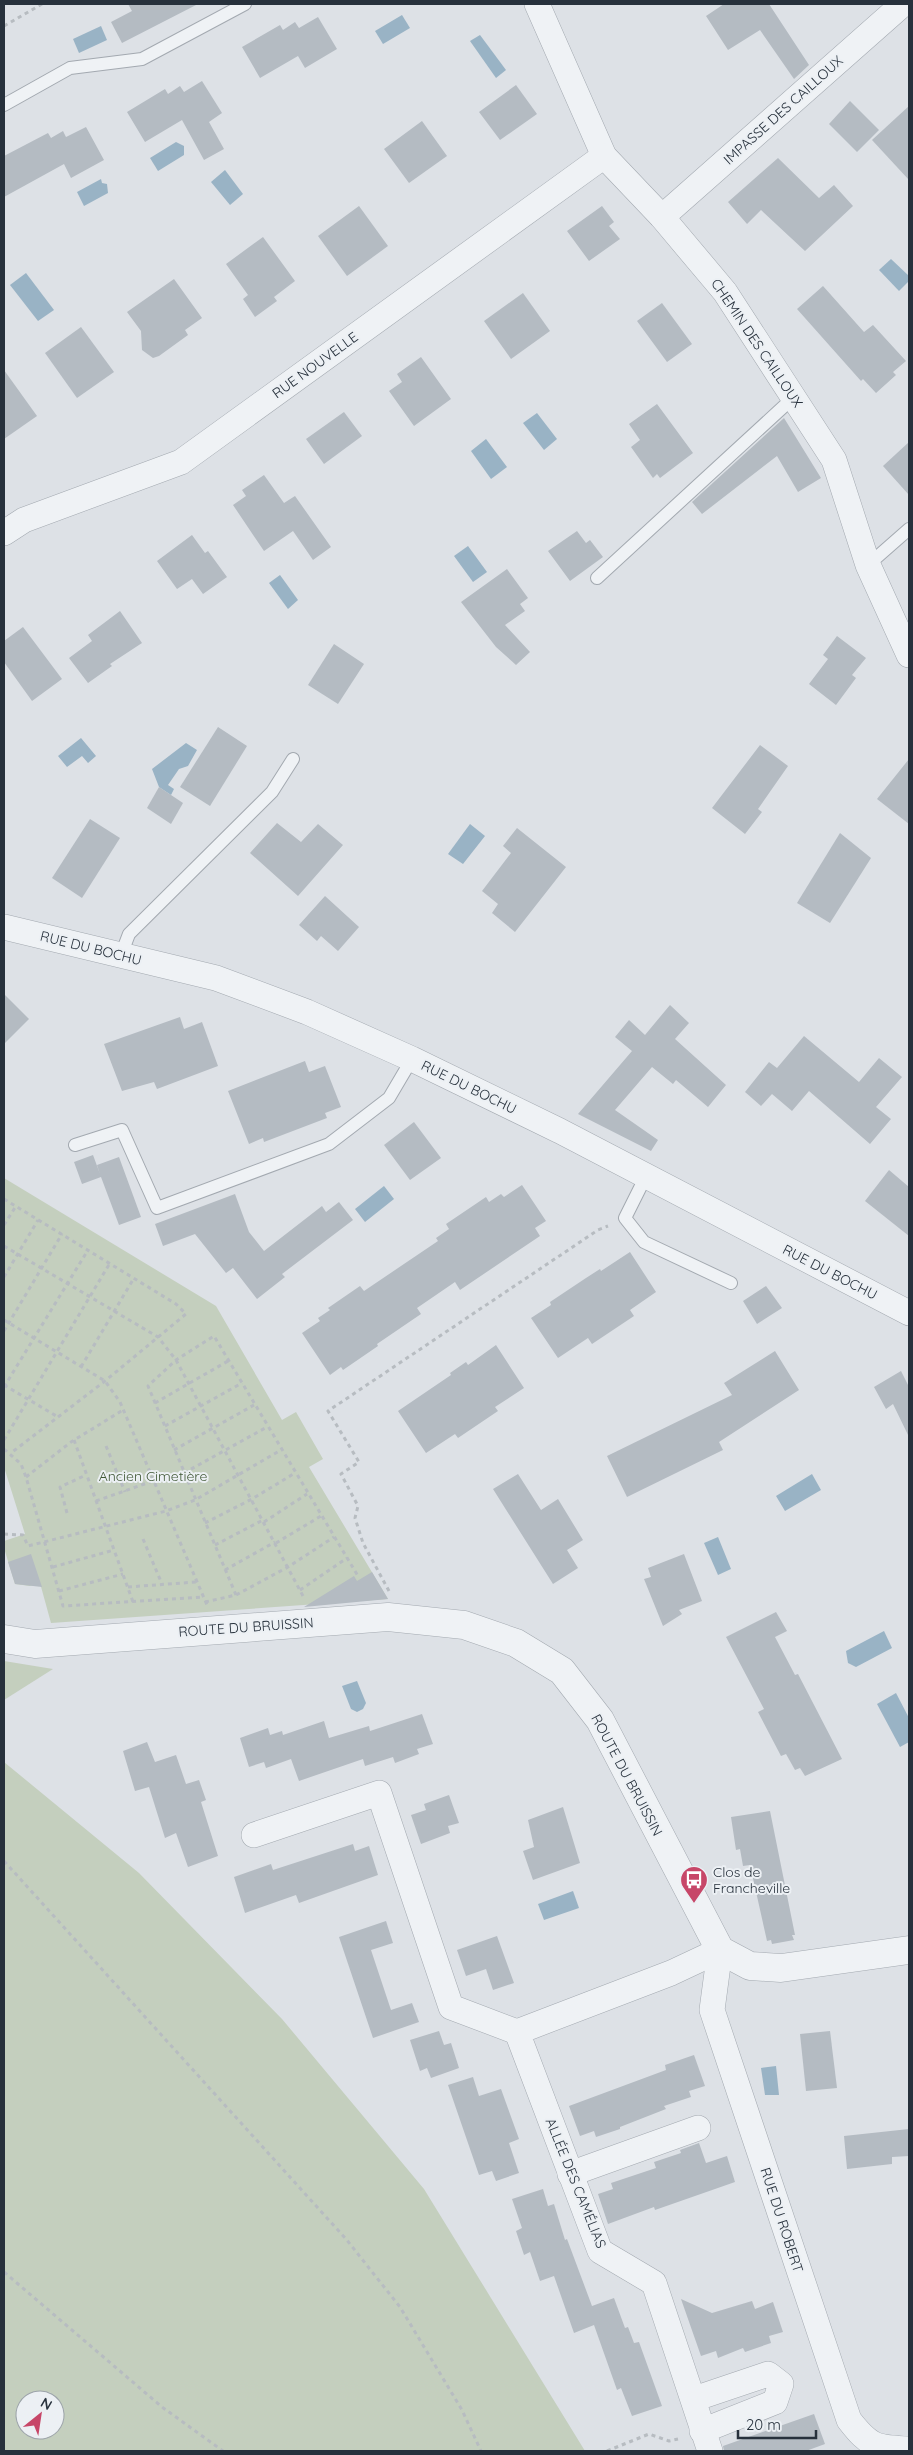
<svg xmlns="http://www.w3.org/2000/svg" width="913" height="2455" font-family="Quicksand,sans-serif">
	<rect width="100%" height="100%" fill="#dde1e6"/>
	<!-- green -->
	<g fill="#c4cfbe" fill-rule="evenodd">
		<path d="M4 1178 216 1306 282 1420 296 1412 323 1459 309 1467 388 1599 51 1623 40 1583 30 1586 15 1584 4 1548V1541L25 1534 4 1467Z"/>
		<path d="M4 1661 53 1669 4 1700Z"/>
		<path d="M4 1762 139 1873 282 2019 424 2189 585 2451H4ZM25 2400H55V2430H25Z"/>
	</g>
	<!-- water -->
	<g fill="#99b3c5">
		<path d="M402 15 410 28 383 44 375 31Z"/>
		<path d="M101 26 107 40 79 53 73 39Z"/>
		<path d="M480 35 506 70 496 78 470 41Z"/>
		<path d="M176 142 184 146V155L158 171 150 158Z"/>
		<path d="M225 170 243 194 230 205 211 182Z"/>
		<path d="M101 179 102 183 107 184 108 193 84 206 77 192Z"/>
		<path d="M891 259 909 276V281L899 291 879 270Z"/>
		<path d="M26 273 54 310 38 321 10 285Z"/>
		<path d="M537 413 557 439 544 450 523 423Z"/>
		<path d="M486 439 507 467 491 479 471 451Z"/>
		<path d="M468 546 487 572 473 582 454 556Z"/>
		<path d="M280 575 298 600 288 609 269 583Z"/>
		<path d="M81 738 96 756 88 763 82 756 67 767 58 756Z"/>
		<path d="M186 743 197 750 188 766 179 769 168 785 174 789 171 795 159 787 152 769Z"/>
		<path d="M470 824 485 836 463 864 448 854Z"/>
		<path d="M384 1186 394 1199 365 1222 355 1209Z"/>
		<path d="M812 1474 821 1490 785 1511 776 1496Z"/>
		<path d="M718 1537 731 1569 718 1575 704 1543Z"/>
		<path d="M884 1631 892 1648 856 1667 848 1663 846 1651Z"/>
		<path d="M357 1681 366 1703 363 1709 357 1712 351 1709 342 1686Z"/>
		<path d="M896 1693 909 1718V1742L900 1747 877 1704Z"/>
		<path d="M573 1891 579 1908 544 1920 538 1904Z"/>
		<path d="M776 2066 779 2095H765L761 2068Z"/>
	</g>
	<!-- building -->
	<g fill="#b4bbc2">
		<path d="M128 4H198L122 43 111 22 132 11Z"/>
		<path d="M724 4H769L809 65 794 79 760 30 728 50 706 16Z"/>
		<path d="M318 17 337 49 305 68 298 56 260 78 242 47 280 25 283 30 295 22 299 28Z"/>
		<path d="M202 81 222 113 209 122 224 149 204 160 182 120 145 142 127 112 165 89 168 94 180 86 184 92Z"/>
		<path d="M516 85 537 114 500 140 479 112Z"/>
		<path d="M850 101 879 130 857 152 829 124Z"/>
		<path d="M909 106V180L872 140Z"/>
		<path d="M422 121 447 156 409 183 384 149Z"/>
		<path d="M86 127 104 160 71 178 64 164 4 197V156L48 133 51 138 63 131 66 137Z"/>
		<path d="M778 158 819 198 834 185 853 206 805 251 761 210 747 224 728 202Z"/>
		<path d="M359 206 388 246 347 276 318 236Z"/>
		<path d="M602 206 614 222 609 226 620 239 589 261 567 231Z"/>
		<path d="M263 237 295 281 274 297 277 301 255 317 243 299 248 295 226 264Z"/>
		<path d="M174 279 202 318 185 330 188 335 159 356 153 358 142 350 141 331 127 312Z"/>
		<path d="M823 286 864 332 873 325 906 361 893 372 896 375 876 393 863 379 861 381 797 309Z"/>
		<path d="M523 293 550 331 511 359 484 321Z"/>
		<path d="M662 303 692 344 667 362 637 321Z"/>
		<path d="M81 327 114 372 77 398 45 353Z"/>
		<path d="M421 357 451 399 414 426 389 391 402 382 397 374Z"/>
		<path d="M4 370 37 416 4 439Z"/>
		<path d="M657 404 693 453 660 478 657 474 653 478 631 447 640 440 629 424Z"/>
		<path d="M344 412 362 436 324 464 306 439Z"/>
		<path d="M784 418 821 478 798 492 777 456 702 514 692 502Z"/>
		<path d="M909 442V495L883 466Z"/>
		<path d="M264 475 284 503 295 496 331 547 313 560 293 531 264 551 233 505 246 496 242 490Z"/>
		<path d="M577 531 586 543 590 540 603 557 570 581 548 551Z"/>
		<path d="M192 535 205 553 208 551 227 577 203 594 192 579 177 589 157 561Z"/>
		<path d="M507 569 528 598 520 604 525 611 505 625 530 652 516 665 496 647 461 602Z"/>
		<path d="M120 611 142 643 110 664 112 666 88 683 69 658 92 641 88 635Z"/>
		<path d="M23 627 62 679 32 701 4 662V641Z"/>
		<path d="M837 636 866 658 852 675 856 678 836 705 809 684 828 659 823 655Z"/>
		<path d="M334 644 364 664 338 704 308 685Z"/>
		<path d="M218 727 247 746 210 806 180 787Z"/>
		<path d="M760 745 788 766 758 809 762 812 745 834 712 808Z"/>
		<path d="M909 759V824L877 799Z"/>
		<path d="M159 787 183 803 171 824 147 808Z"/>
		<path d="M90 819 120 838 82 898 52 878Z"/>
		<path d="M277 823 301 842 318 824 343 845 298 896 250 853Z"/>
		<path d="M517 828 566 867 515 932 492 913 498 904 482 891 511 853 503 846Z"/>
		<path d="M840 833 871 858 830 923 797 903Z"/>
		<path d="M325 896 359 927 338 951 321 936 317 941 299 925Z"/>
		<path d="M4 994 29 1019 4 1044Z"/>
		<path d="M670 1005 689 1023 675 1039 726 1085 708 1107 676 1080 673 1084 652 1067 615 1110 658 1140 651 1151 578 1114 632 1051 615 1037 629 1020 645 1035Z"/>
		<path d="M180 1017 184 1029 202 1022 218 1066 157 1089 154 1082 122 1091 104 1044Z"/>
		<path d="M804 1036 859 1082 879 1058 902 1077 876 1107 891 1119 870 1144 809 1091 792 1111 772 1094 761 1106 745 1092 769 1062 777 1068Z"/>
		<path d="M305 1061 309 1072 325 1066 341 1107 325 1113 327 1118 264 1142 263 1138 249 1144 228 1091Z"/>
		<path d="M414 1122 441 1158 410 1180 384 1145Z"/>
		<path d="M93 1155 100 1174 97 1165 119 1157 141 1217 119 1225 101 1177 82 1184 74 1162Z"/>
		<path d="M889 1170 909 1187V1236L865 1201Z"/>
		<path d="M522 1185 546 1221 535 1228 540 1236 460 1290 455 1282 417 1308 421 1314 377 1344 378 1346 343 1370 341 1367 330 1375 302 1333 320 1321 318 1318 330 1310 328 1308 360 1286 364 1291 438 1241 436 1238 449 1229 446 1224 486 1197 489 1202 501 1194 504 1197Z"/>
		<path d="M235 1194 249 1232 264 1251 322 1206 326 1212 339 1202 353 1220 282 1274 285 1277 257 1299 233 1268 226 1273 195 1234 163 1246 155 1224Z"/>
		<path d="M630 1252 656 1292 630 1310 634 1316 592 1344 588 1338 558 1358 531 1318 551 1305 550 1302 586 1278 600 1269 601 1271Z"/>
		<path d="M766 1286 782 1308 757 1324 743 1301Z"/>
		<path d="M496 1345 524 1388 495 1407 498 1411 458 1438 455 1434 426 1453 398 1411 451 1375 450 1373 466 1362 468 1365Z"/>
		<path d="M775 1351 799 1390 719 1442 723 1450 627 1497 607 1456 732 1395 724 1383Z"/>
		<path d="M901 1371 909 1387V1437L893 1404 886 1409 874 1387Z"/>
		<path d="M518 1474 541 1510 558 1499 583 1540 567 1550 578 1568 553 1584 493 1489Z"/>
		<path d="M31 1554 42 1587 15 1584 8 1562Z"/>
		<path d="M684 1554 702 1601 679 1610 682 1614 663 1626 644 1579 651 1577 648 1568Z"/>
		<path d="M372 1572 388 1599 304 1607 354 1576 357 1581Z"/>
		<path d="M776 1612 787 1631 775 1637 795 1675 798 1674 842 1759 805 1776 800 1768 795 1770 786 1754 781 1756 758 1712 764 1709 726 1637Z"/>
		<path d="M422 1714 433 1744 417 1749 419 1754 395 1763 393 1757 365 1766 363 1759 299 1781 291 1759 266 1768 264 1762 249 1767 240 1738 268 1728 270 1735 282 1731 283 1735 324 1721 329 1738 369 1726 370 1731Z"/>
		<path d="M147 1742 155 1762 176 1755 186 1784 199 1780 206 1800 201 1802 218 1856 188 1867 176 1833 165 1838 149 1787 135 1791 123 1751Z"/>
		<path d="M449 1795 459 1823 448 1826 450 1833 421 1844 411 1815 426 1810 424 1804Z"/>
		<path d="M563 1807 580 1863 533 1880 523 1851 534 1847 528 1820Z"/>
		<path d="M770 1811 795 1935H792L794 1940 772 1944 771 1940 767 1941 750 1865 743 1866 740 1849 736 1850 731 1817Z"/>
		<path d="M353 1844 355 1851 369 1846 378 1875 299 1903 296 1895 245 1913 234 1877 271 1864 273 1870Z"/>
		<path d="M386 1921 393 1943 371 1950 391 2010 412 2003 419 2022 373 2038 339 1937Z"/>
		<path d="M497 1936 514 1983 493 1990 486 1969 466 1976 457 1950Z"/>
		<path d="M439 2031 444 2045 451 2043 459 2068 431 2078 427 2068 420 2071 410 2040Z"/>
		<path d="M830 2031 837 2088 806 2091 800 2034Z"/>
		<path d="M694 2055 705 2086 689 2091 691 2097 664 2106 666 2109 620 2127V2129L596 2137 594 2131 580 2136 569 2106 666 2070 665 2065Z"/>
		<path d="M473 2077 479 2096 501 2089 519 2139 509 2143 519 2173 496 2181 492 2171 479 2175 448 2085Z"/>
		<path d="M909 2129V2156L892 2157V2164L847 2169 844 2136Z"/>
		<path d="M699 2143 706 2163 727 2156 735 2182 655 2210 654 2207 608 2224 598 2194 613 2189 611 2183 656 2168 654 2162 681 2153 680 2150Z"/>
		<path d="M543 2189 548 2206 554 2204 565 2240 567 2239 592 2306 614 2298 625 2328 628 2327 634 2343 639 2342 662 2406 632 2416 621 2388 617 2390 594 2325 574 2333 554 2276 540 2281 530 2252 524 2255 516 2231 522 2228 512 2199Z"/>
		<path d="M681 2299 712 2313 752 2301 755 2309 773 2302 783 2332 769 2336 771 2343 745 2352 743 2348 718 2358 716 2351 701 2356Z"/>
		<path d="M814 2414 825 2444 806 2451H724L723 2446Z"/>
	</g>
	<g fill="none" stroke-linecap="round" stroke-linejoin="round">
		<defs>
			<g id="service">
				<path d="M4 105 70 68 142 59 245 4"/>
				<path d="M868 565 909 529"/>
				<path d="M597 578 794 397"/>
				<path d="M121 955 129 934 272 792 293 759"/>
				<path d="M75 1145 122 1130 157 1208 329 1144 389 1098 412 1059"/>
				<path d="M646 1176 625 1218 644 1242 731 1283"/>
			</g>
			<g id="minor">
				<path d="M537 4 604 156 662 217 725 292 834 460 868 565 909 655"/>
				<path d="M662 217 903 4"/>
				<path d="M4 533 24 520 181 462 604 156"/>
				<path d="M4 927 216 978 307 1012 412 1059 560 1131 909 1313"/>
				<path d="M254 1835 379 1793 451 2007 517 2032"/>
				<path d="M720 1950 712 2010 849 2420C870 2447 876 2448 909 2449"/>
				<path d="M570 2174 698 2128"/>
				<path d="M694 2399 768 2374 781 2384 775 2402 702 2431"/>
				<path d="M710 2451 654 2283 600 2251 517 2032 671 1973 720 1950"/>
			</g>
			<path id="tertiary" d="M4 1639 35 1644 388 1617 464 1625 516 1643 562 1671 600 1720 720 1950 750 1966 781 1968 909 1950"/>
		</defs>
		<!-- service casing -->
		<use href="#service" stroke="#a3a9b0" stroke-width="14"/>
		<!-- minor casing -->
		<use href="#minor" stroke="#a3a9b0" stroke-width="26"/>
		<!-- tertiary casing -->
		<use href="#tertiary" stroke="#a3a9b0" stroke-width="29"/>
		<!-- path -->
		<g stroke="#b7bcc1" stroke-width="3" stroke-dasharray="4 4" stroke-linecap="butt">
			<path d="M4 26 42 4"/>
			<path d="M4 1199 176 1304 186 1314 105 1381 11 1453"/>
			<path d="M4 1225 16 1206"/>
			<path d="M4 1246 158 1337 176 1360 303 1596"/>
			<path d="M4 1277 38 1220"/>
			<path d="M4 1320 105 1381 120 1402 207 1605"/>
			<path d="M4 1331 62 1234"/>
			<path d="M81 1367 134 1278"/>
			<path d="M4 1385 58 1417"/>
			<path d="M4 1387 88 1250"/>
			<path d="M155 1403 228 1361"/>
			<path d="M165 1426 242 1383"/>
			<path d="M4 1440 110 1263"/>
			<path d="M74 1440 133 1602"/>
			<path d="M106 1446 125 1492"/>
			<path d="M4 1449 21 1464 26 1477 63 1606 203 1597"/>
			<path d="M174 1450 254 1405"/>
			<path d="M184 1473 267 1427"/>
			<path d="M26 1477 71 1442 123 1410"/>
			<path d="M96 1501 153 1481"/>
			<path d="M67 1513 60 1487 86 1475"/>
			<path d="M264 1522 307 1494"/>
			<path d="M205 1523 252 1499 295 1473"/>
			<path d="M4 1534 23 1535 28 1546 166 1511 195 1500 281 1450"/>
			<path d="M143 1539 162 1584"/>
			<path d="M276 1543 321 1516"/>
			<path d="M215 1545 263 1520"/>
			<path d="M53 1567 114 1550"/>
			<path d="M225 1570 275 1542"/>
			<path d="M128 1587 196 1582"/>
			<path d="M300 1590 347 1558"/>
			<path d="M59 1591 123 1574"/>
			<path d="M389 1591 363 1543 355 1518 358 1506 341 1474 359 1462 328 1411 598 1230 608 1226"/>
			<path d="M236 1595 148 1386 176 1360 214 1336 358 1576"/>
			<path d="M205 1602 236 1595 288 1567 334 1537"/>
			<path d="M4 1861 346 2239 400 2307 462 2410 481 2451"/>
			<path d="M4 2272 162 2407 223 2451"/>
			<path d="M607 2451 649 2434 669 2441 678 2439"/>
		</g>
		<!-- service -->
		<use href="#service" stroke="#eff2f5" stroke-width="12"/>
		<!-- minor -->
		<use href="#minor" stroke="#eff2f5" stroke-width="25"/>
		<!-- tertiary -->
		<use href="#tertiary" stroke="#eff2f5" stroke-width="28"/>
	</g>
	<!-- icons -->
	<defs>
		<symbol id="bus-pin" viewBox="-11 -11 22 30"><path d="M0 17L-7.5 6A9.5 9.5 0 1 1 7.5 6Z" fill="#c74668" stroke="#ecf0f4"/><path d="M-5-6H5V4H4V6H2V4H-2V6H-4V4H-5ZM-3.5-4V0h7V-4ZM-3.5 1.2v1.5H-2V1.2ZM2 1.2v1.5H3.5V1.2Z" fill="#fff"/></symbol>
	</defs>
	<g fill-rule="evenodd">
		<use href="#bus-pin" x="678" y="1864" width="32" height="43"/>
	</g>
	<g text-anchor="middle" stroke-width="4" stroke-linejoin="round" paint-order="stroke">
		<!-- street labels -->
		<g font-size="14" fill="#27313c" stroke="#ecf0f4">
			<text transform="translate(783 110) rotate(-42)" y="5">IMPASSE DES CAILLOUX</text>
			<text transform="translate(757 343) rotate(56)" y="5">CHEMIN DES CAILLOUX</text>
			<text transform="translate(315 365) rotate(-36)" y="5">RUE NOUVELLE</text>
			<text transform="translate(91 948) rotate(14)" y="5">RUE DU BOCHU</text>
			<text transform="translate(469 1087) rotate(26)" y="5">RUE DU BOCHU</text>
			<text transform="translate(830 1272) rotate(27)" y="5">RUE DU BOCHU</text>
			<text transform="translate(246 1627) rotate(-4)" y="5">ROUTE DU BRUISSIN</text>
			<text transform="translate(627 1775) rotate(62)" y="5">ROUTE DU BRUISSIN</text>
			<text transform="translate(576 2183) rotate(68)" y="5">ALLÉE DES CAMÉLIAS</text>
			<text transform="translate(782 2220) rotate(72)" y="5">RUE DU ROBERT</text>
		</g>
		<!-- park labels -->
		<g font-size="14" fill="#3f5735" stroke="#ecf0f4">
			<text x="153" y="1481">Ancien Cimetière</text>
		</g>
		<!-- poi labels -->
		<g font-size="14" fill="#27313c" stroke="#ecf0f4" text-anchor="start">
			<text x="713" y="1877">Clos de<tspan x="713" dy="16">Francheville</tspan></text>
		</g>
	</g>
	<!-- border -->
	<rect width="913" height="2455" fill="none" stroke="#27313c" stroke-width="10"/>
	<!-- north arrow -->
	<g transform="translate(40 2415) rotate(30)"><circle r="24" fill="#ecf0f4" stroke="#9da4aa"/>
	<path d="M0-4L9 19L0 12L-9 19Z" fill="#c74668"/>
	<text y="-8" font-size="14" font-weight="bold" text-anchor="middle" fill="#27313c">N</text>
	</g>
	<!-- scale -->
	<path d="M738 2430v8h78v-8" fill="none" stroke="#27313c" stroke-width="2.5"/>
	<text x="746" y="2430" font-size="15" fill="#27313c" stroke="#ecf0f4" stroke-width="4" paint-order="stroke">20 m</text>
</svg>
